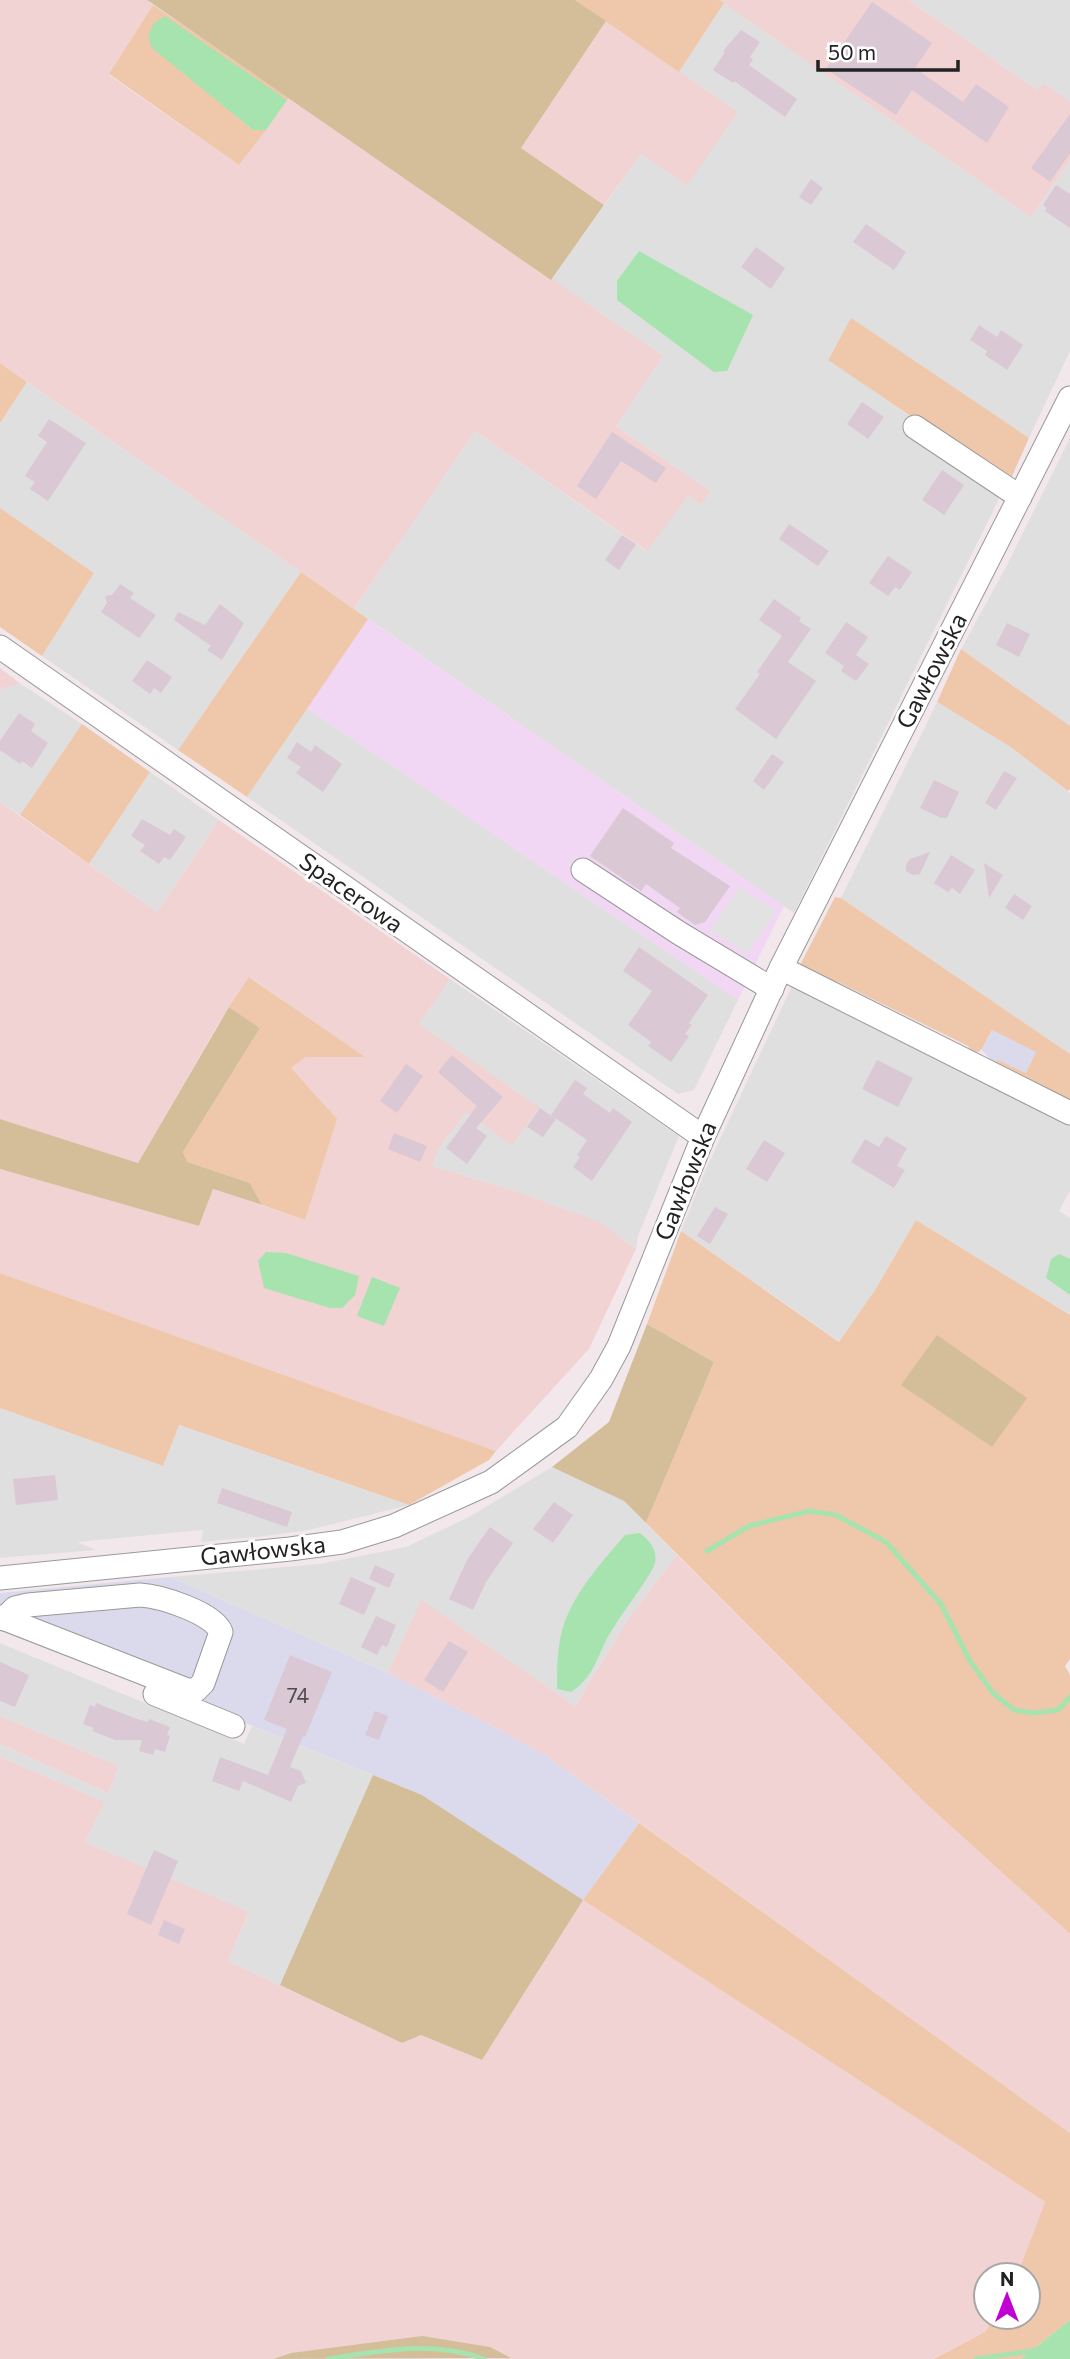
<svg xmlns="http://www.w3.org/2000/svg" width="1070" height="2359" font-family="Commissioner,sans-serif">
	<rect width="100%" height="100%" fill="#f2e8ec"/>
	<!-- residential -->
	<g fill="#e0dfe0">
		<path d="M909 0H1070V101L1044 83 1038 91Z"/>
		<path d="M724 3 1031 217 1070 160V351L1029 438 851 319 828 359 918 422 993 488 999 499 794 913 354 609 475 431 646 551 688 495 710 491 616 426 663 356 551 280 641 154 738 112 679 72Z"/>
		<path d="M27 382 301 572 178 750 42 656 94 573 0 508V423Z"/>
		<path d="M1070 438V726L961 649 1006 567Z"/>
		<path d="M21 684 82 724 20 815 0 802V692L3 688Z"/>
		<path d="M937 702 1009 746 1070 793V1054L841 898Z"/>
		<path d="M307 708 738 1000 694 1090 678 1094 247 797Z"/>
		<path d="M150 772 219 820 157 912 89 864Z"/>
		<path d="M450 979 679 1136 638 1236 636 1249 599 1222 512 1190 432 1166 438 1150 466 1112 419 1024Z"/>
		<path d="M792 986 1070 1123V1191L1059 1211 1070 1218V1315L916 1220 875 1290 840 1342 681 1231 706 1169Z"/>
		<path d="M0 1408 163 1466 178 1425 409 1505 309 1530 257 1537 201 1542 203 1530 77 1542 96 1550 0 1558Z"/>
		<path d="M552 1467 624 1501 677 1555 629 1618 575 1706 421 1601 388 1673 170 1577 319 1564 406 1547 469 1517Z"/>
		<path d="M0 1643 244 1744 252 1726 422 1795 583 1900 482 2060 402 2043 228 1961 249 1913 85 1842 103 1802 0 1757V1744L108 1793 119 1766 0 1716Z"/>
	</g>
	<!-- commercial -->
	<path fill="#f2d7f4" d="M368 619 784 906 738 1000 307 708Z"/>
	<!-- industrial -->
	<g fill="#dbdaec">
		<path d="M992 1030 1037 1052 1026 1073 998 1060 993 1063 982 1050Z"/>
		<path d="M170 1577 388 1673 489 1724 545 1755 639 1823 583 1900 422 1795 0 1623V1593Z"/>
	</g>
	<!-- farmland -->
	<g fill="#f2d3d3">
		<path d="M0 0H147L153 5 109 75 239 165 289 97 663 356 616 426 710 491 702 504 688 496 647 551 475 431 354 609 0 363Z"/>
		<path d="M719 0H909L1037 90 1044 83 1070 101V160L1031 217Z"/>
		<path d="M606 21 738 112 687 185 641 154 604 205 521 148Z"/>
		<path d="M0 668 21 684 3 688 0 692Z"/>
		<path d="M0 802 157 912 219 820 450 979 419 1024 539 1107 512 1145 466 1112 438 1150 432 1166 512 1190 600 1222 636 1249 589 1349 496 1451 0 1273V1169L199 1226 213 1189 305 1220 290 1069 306 1057H363L250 977 219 1023 138 1163 0 1119Z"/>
		<path d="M677 1555 922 1800 1070 1934V2133L545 1755 489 1724 388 1673 421 1600 575 1706 629 1618Z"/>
		<path d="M0 1716 119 1766 108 1793 0 1744Z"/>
		<path d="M0 1757 104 1802 85 1842 249 1912 228 1961 402 2043 420 2035 482 2060 583 1900 1045 2202 1017 2275H986V2317H995L985 2332 932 2359H513L291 2353 273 2359H0Z"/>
	</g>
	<!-- grass -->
	<g fill="#efc8ab">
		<path d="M575 0H719L724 3 679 72Z"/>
		<path d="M153 5 289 97 287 100 205 90 253 130H266L239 165 109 74Z"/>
		<path d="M851 318 1029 438 1009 483 828 360Z"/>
		<path d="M0 363 27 382 0 423Z"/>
		<path d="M0 508 94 573 42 656 0 627Z"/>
		<path d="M301 572 368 619 247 797 178 750Z"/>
		<path d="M961 649 1070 726V789L1068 791 1009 746 937 702Z"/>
		<path d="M82 724 150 772 89 864 20 815Z"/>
		<path d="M835 897 841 898 1070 1054V1106L993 1063 998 1060 1026 1073 1036 1052 992 1030 982 1049 974 1055 968 1046 838 982 823 983 798 969Z"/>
		<path d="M249 977 365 1057H306L291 1068 337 1119 305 1220 262 1205 250 1183 186 1162 183 1152 260 1028 229 1007Z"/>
		<path d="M916 1220 1070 1315V1659L1065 1666 1070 1675V1934L922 1800 646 1523 714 1362 647 1324 681 1231 839 1342 875 1290Z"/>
		<path d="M0 1273 496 1451 489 1460 409 1505 179 1425 163 1466 0 1408Z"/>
		<path d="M639 1823 1070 2133V2320L1021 2359H933L985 2332 995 2317H1028V2275H1017L1045 2202 583 1900Z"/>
	</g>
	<!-- forest -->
	<g fill="#d4be9a">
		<path d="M147 0H575L606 21 521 148 604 205 551 280Z"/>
		<path d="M229 1007 260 1028 183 1152 187 1162 250 1183 262 1205 213 1189 199 1226 0 1169V1119L138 1163Z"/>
		<path d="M647 1324 714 1362 646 1523 624 1501 552 1467 609 1422Z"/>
		<path d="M937 1335 1027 1398 992 1447 901 1385Z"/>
		<path d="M373 1775 422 1795 583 1900 482 2060 421 2035 402 2043 280 1985Z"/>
		<path d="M422 2336 490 2347 511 2358 273 2359 291 2353Z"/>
	</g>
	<!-- parking -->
	<path fill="#e2e2e2" d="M739 887 776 911 747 954 710 930Z"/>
	<!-- water -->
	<g fill="#a6e3ae">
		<path d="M165 16 287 100 266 130H253L152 48 148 36 154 23Z"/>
		<path d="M639 251 753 315 727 371 714 372 617 300V281Z"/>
		<path d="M266 1252 286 1253 359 1276 355 1295 342 1308H330L264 1288 258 1261Z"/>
		<path d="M1059 1254 1070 1259V1295L1046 1278 1051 1259Z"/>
		<path d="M372 1277 400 1288 384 1326 357 1316Z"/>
		<path d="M640 1533C651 1542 659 1552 654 1566 642 1589 625 1608 612 1630 597 1653 596 1676 571 1692L557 1689C557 1668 557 1645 564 1624 576 1590 602 1562 625 1535Z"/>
		<path d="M1070 2320V2359H1021Z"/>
	</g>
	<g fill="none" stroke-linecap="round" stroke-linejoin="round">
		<!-- stream -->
		<g stroke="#a6e3ae" stroke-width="5">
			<path d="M707 1551 749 1526 809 1511 836 1515 886 1542 941 1604 970 1661 993 1693 1014 1710 1033 1713 1058 1710 1070 1697"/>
			<path d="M328 2359C380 2351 433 2340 484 2359"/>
			<path d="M976 2359 1038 2350"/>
		</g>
	</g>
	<!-- building -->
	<g fill="#dac8d4">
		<path d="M872 2 932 43 915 68 963 102 976 84 1009 107 987 143 912 90 896 115 826 69Z"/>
		<path d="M741 30 760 42 750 57 753 59 749 65 797 99 785 117 734 81 733 83 713 70 725 52 723 51Z"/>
		<path d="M1070 114V153L1050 182 1031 168Z"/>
		<path d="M811 179 823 188 811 205 799 197Z"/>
		<path d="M1056 185 1070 194V228L1045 211 1047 208 1043 205Z"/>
		<path d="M866 224 906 252 894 270 853 242Z"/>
		<path d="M756 247 785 268 771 289 741 267Z"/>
		<path d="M979 325 997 337 1001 330 1023 345 1007 370 985 355 987 351 970 340Z"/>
		<path d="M862 402 884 417 868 439 847 424Z"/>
		<path d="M49 419 86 443 48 501 30 489 35 482 25 476 47 442 38 436Z"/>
		<path d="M612 432 666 468 656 483 621 461 596 499 577 486Z"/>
		<path d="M942 470 964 485 944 515 922 500Z"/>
		<path d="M789 524 829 551 818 566 779 539Z"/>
		<path d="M622 535 636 544 619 570 605 560Z"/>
		<path d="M888 556 912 572 900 590 895 587 888 596 869 583Z"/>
		<path d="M120 584 134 593 130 598 156 615 139 638 101 612 107 603 105 596 112 595Z"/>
		<path d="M774 599 801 618 799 621 811 629 788 662 816 681 776 739 735 709 760 674 757 672 782 636 759 620Z"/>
		<path d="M220 604 244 623 222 660 207 650 211 646 174 620 178 612 205 625Z"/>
		<path d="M846 622 868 637 856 655 869 664 856 681 841 671 844 666 825 653Z"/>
		<path d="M1007 623 1030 634 1019 657 996 645Z"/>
		<path d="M147 660 172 677 161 693 154 688 150 694 132 681Z"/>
		<path d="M19 713 35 724 31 731 48 743 32 768 22 761 20 764 0 750V741Z"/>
		<path d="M297 742 311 752 315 745 342 764 323 792 296 773 301 767 287 758Z"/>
		<path d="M772 754 784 762 764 790 753 781Z"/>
		<path d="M1004 771 1017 778 996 810 985 803Z"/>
		<path d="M934 780 959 792 947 818H941L920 808Z"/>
		<path d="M623 808 674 843 671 848 730 886 705 922 695 925 677 912 680 908 646 884 641 891 590 856Z"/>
		<path d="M142 819 170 835 174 829 186 837 170 860 164 857 159 864 140 851 145 845 131 836Z"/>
		<path d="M930 852 920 874 913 875 906 871V865L910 859Z"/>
		<path d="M951 855 975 870 960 894 952 888 948 892 934 883Z"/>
		<path d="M984 863 1003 875 989 898Z"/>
		<path d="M1014 894 1032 906 1023 920 1005 908Z"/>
		<path d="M639 947 708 995 689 1023 692 1025 685 1034 689 1036 671 1062 648 1046 651 1042 628 1025 652 991 623 971Z"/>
		<path d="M452 1055 503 1097 476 1128 487 1136 467 1164 446 1148 477 1106 438 1072Z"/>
		<path d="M877 1060 913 1078 898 1107 862 1089Z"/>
		<path d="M406 1064 423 1076 397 1113 380 1101Z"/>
		<path d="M575 1080 587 1088 583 1094 610 1113 613 1108 632 1122 592 1181 573 1167 580 1157 577 1155 587 1140 551 1115Z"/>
		<path d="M540 1108 556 1119 543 1137 527 1127Z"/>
		<path d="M394 1133 427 1146 420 1162 388 1149Z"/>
		<path d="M886 1136 907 1148 897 1166 905 1170 894 1188 851 1162 865 1139 879 1147Z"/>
		<path d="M764 1140 785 1153 767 1182 746 1169Z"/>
		<path d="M715 1207 728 1214 710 1244 697 1236Z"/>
		<path d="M55 1475 58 1500 16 1505 13 1479Z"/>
		<path d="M222 1488 292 1512 287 1527 217 1503Z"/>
		<path d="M554 1502 573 1515 553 1543 533 1529Z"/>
		<path d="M490 1527 513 1543 486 1582 473 1610 449 1599 468 1558Z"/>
		<path d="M375 1565 395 1574 389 1588 369 1579Z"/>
		<path d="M351 1577 376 1588 364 1615 339 1604Z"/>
		<path d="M376 1616 396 1625 387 1647 382 1645 377 1655 361 1647Z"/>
		<path d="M449 1641 468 1652 443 1692 424 1680Z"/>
		<path d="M290 1655 332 1672 305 1737 303 1736 290 1767 301 1771 306 1783 298 1786 291 1802 243 1781 239 1791 212 1781 220 1757 268 1775 287 1729 264 1720Z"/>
		<path d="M0 1662 29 1675 15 1707 0 1701Z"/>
		<path d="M96 1703 137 1719 148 1722 149 1719 170 1727 167 1735 170 1736 165 1752 155 1749 153 1755 139 1751 142 1740H115L92 1731 94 1728 83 1724 90 1705 95 1707Z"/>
		<path d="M375 1711 388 1716 379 1740 365 1735Z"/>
		<path d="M154 1850 178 1861 151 1925 127 1914Z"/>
		<path d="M164 1920 185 1929 179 1944 158 1935Z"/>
	</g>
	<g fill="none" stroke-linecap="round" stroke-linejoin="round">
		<defs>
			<g id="minor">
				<path d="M915 427 1020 497"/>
				<path d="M0 647 703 1137"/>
				<path d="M583 870 679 933 772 989"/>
				<path d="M781 968 1070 1113"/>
				<path d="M0 1578 290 1549 342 1542 394 1526 491 1482 567 1427 601 1379 619 1346 703 1137 781 968 1070 398"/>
				<path d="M0 1617 187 1690H196L203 1683 221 1632C214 1613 160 1596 140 1595L28 1605 15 1608 4 1619"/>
				<path d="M155 1694 233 1726"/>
			</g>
		</defs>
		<!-- minor casing -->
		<use href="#minor" stroke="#999" stroke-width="25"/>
		<!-- minor -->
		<use href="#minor" stroke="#fff" stroke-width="23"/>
	</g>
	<g text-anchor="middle" stroke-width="6" stroke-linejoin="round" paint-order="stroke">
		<!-- number labels -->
		<g font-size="21" fill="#504c4e">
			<text x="298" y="1703">74</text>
		</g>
		<!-- street labels -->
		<g font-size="24" fill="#222" stroke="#fff">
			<text transform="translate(932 671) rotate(-63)" y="8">Gawłowska</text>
			<text transform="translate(351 893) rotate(35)" y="8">Spacerowa</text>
			<text transform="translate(686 1181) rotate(-68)" y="8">Gawłowska</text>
			<text transform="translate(263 1551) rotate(-6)" y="8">Gawłowska</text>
		</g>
	</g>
	<!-- north arrow -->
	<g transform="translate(1007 2296)"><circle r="33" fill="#ffffff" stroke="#a7a7a7" stroke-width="2"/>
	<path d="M0-5L12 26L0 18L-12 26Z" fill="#c100d3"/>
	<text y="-10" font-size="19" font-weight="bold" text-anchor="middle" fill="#222222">N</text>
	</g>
	<!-- scale -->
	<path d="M818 60v10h140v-10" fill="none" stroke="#222222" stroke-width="3.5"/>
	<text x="828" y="60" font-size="21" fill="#222222" stroke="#ffffff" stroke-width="5" paint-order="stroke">50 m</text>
</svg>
